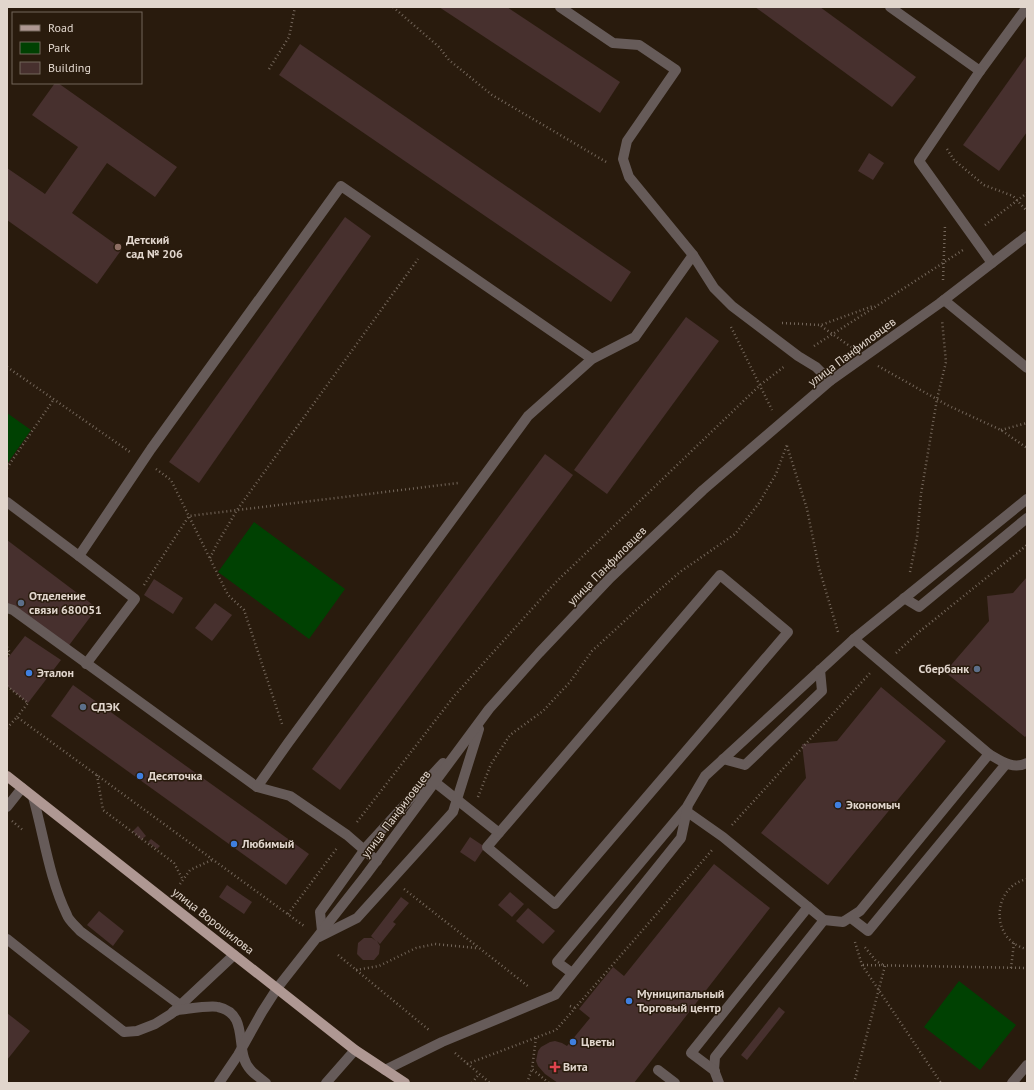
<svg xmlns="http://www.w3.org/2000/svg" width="1034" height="1090" font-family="'PT Sans',sans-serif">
	<rect width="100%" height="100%" fill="#291b0d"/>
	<!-- green -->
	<g fill="#004102">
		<path d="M7 413 31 430 7 464Z"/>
		<path d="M254 522 345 589 309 639 218 572Z"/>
		<path d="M959 981 1016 1025 980 1070 924 1027Z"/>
	</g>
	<!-- building -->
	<g fill="#47302e">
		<path d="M439 7H507L620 82 600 113Z"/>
		<path d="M755 7H820L916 77 892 107Z"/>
		<path d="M300 44 631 272 611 302 279 75Z"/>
		<path d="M1027 55V132L999 171 963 145Z"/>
		<path d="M55 83H58L177 167 155 197 107 163 72 213 122 249 97 284 7 220V168L45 194 78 147 32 115Z"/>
		<path d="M869 153 884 163 873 180 858 171Z"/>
		<path d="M345 217 371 236 199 483 169 462Z"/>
		<path d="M686 317 719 341 607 494 574 470Z"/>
		<path d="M545 454 573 475 340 790 312 769Z"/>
		<path d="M7 540 97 608 67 648 7 603Z"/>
		<path d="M1027 577V735L1025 737 945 672 989 621 987 596 1013 593Z"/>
		<path d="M154 579 183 598 173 614 144 595Z"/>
		<path d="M215 603 232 615 212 641 195 628Z"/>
		<path d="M25 636 61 660 28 703 7 686V659Z"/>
		<path d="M73 685 309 854 286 885 51 716Z"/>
		<path d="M881 687 946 741 828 885 761 833 806 778 802 744 837 741Z"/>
		<path d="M138 826 146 836 141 840 133 831Z"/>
		<path d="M470 837 485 847 475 862 460 852Z"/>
		<path d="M151 839 160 846 157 849 148 842Z"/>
		<path d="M714 864 770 908 634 1083H558L545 1074 538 1066 536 1061 538 1051 541 1047 550 1042 555 1041 562 1043 567 1046 590 1018 579 1009 613 967 624 976Z"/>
		<path d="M227 885 252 902 244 914 219 897Z"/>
		<path d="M510 892 524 904 512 917 498 905Z"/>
		<path d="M401 897 409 903 393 922 396 924 380 944 377 941 380 946 379 954 374 960H363L357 954 358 943 364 938H372L376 941 371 936Z"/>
		<path d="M528 908 555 931 543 944 516 921Z"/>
		<path d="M99 911 124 931 113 946 87 925Z"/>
		<path d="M779 1007 785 1012 747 1060 741 1055Z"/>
		<path d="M7 1013 30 1031 7 1060Z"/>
	</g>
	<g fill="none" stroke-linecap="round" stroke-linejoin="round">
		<!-- path -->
		<g stroke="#74675b" stroke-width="2.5" stroke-dasharray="1 3" stroke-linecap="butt">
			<path d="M393 7 439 47 449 60 492 95 608 163"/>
			<path d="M269 69 289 37 295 7"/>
			<path d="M947 149 954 160 984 185 1013 196 1027 211"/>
			<path d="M985 225 1027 193"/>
			<path d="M943 280 945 225"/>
			<path d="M878 305 963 250"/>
			<path d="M782 323 821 325 873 306"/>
			<path d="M821 326 851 347"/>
			<path d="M731 327 772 410"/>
			<path d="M814 346 878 305"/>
			<path d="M878 366 949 406 1001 430 1027 448"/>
			<path d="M7 367 130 452"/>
			<path d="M1001 430 1027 423"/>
			<path d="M787 446 807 509 819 568 838 632"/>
			<path d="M7 468 54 399"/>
			<path d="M156 469 171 480 228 595 244 610 282 724"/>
			<path d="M210 558 217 544 237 510 418 259"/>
			<path d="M910 572 917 538 921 494 937 399 946 362 942 320"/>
			<path d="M144 585 189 516 458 483"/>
			<path d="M7 647 10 653 7 657"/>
			<path d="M896 653 919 632 1027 545"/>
			<path d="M7 686 28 703 17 717"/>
			<path d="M7 728 17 717 304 926"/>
			<path d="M97 775 103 810 174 863 183 880"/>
			<path d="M478 797 491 764 510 735 543 711 570 682 592 651 642 605 680 572 735 534 759 503 776 474 787 445"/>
			<path d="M12 821 24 831"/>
			<path d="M357 822 455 695 556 582 760 385 785 366"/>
			<path d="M732 825 870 673"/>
			<path d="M1027 879C991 887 990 941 1027 949"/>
			<path d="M180 884 190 870 214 859"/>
			<path d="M404 889 529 987"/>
			<path d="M288 914 337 848"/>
			<path d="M855 942 862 965 941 1083"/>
			<path d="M338 955 429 1030"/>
			<path d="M863 965 1027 968"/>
			<path d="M1011 968 1014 943"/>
			<path d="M356 970 379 966 416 948 435 944 476 948"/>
			<path d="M570 1006 575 1008"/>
			<path d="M536 1038 532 1069 549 1083"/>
			<path d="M455 1053 490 1083"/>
			<path d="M467 1064 556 1030 713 849"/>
			<path d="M472 1083 479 1074"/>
			<path d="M527 1083 532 1069"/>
			<path d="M854 1083 885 966 876 961 864 946"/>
		</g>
		<!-- minor -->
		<g stroke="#665b59" stroke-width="10">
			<path d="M560 7 613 43 639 45 676 70 627 141 623 159 629 177 693 255"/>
			<path d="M890 7 980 71 1027 7"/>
			<path d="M980 71 919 161 992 263"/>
			<path d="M944 300 1027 368"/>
			<path d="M7 502 79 556"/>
			<path d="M720 575 788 632 555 904 487 847Z"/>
			<path d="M904 598 919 607 1027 518"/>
			<path d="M7 608 13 610 257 787 290 796 347 835 377 861"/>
			<path d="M86 664 135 599 79 556 151 449 341 186 592 359"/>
			<path d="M989 754C1001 761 1013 770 1027 763"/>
			<path d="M723 759 745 765 822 691 820 670"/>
			<path d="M436 783 499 833"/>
			<path d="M257 787 288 743 528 416 592 359 635 337 693 255 714 288 732 306 798 356 816 367 830 381"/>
			<path d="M33 797C44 836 49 878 67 915 69 921 76 926 80 931L180 1005"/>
			<path d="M7 807 22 788"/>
			<path d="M686 811 723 837 824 920 715 1057 714 1070 719 1083"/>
			<path d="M851 918 868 931 1006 764"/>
			<path d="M824 920 843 922 860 911 989 754 854 639"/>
			<path d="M322 931 320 912 368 845 443 763"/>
			<path d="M319 937 357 918 453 812 479 729"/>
			<path d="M7 939 124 1032 137 1031 155 1024 171 1014 234 955"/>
			<path d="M572 973 557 962 687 807"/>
			<path d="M173 1012 178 1010C188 1009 210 1005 218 1007 245 1013 238 1039 244 1058 247 1070 258 1076 266 1083"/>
			<path d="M385 1070 442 1042 555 995 681 838 688 805 705 776 854 639 1027 499"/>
			<path d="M658 1070 675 1083"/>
			<path d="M715 1071 691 1053 808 907"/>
			<path d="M219 1083 238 1055 262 1012 278 987 366 875 489 709 539 653 610 578 703 490 830 381 940 303 1027 236"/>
			<path d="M326 1083 355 1050"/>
			<path d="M1012 1083 1027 1065"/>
		</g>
		<!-- major -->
		<path stroke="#af9893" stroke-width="10" d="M7 776 355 1050 405 1083"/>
	</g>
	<!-- markers -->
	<circle fill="#8d6e63" stroke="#291b0d" stroke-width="1.5" cx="118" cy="247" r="4"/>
	<g fill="#5c6f8a" stroke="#291b0d" stroke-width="1.5">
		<circle cx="21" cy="603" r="4"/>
		<circle cx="977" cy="669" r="4"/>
		<circle cx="83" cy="707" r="4"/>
	</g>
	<g fill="#3f7fe0" stroke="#291b0d" stroke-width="1.5">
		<circle cx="29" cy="673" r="4"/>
		<circle cx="140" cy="776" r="4"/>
		<circle cx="838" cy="805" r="4"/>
		<circle cx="234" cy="844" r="4"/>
		<circle cx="629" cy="1001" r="4"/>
		<circle cx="573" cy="1042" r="4"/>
	</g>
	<path fill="#e0444e" stroke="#291b0d" stroke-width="1.5" d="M553 1061h4v4h4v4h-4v4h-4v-4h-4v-4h4z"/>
	<g text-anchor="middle" stroke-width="3" stroke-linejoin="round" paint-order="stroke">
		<!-- poi labels -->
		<g font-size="12" font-weight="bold" fill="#e1d6cd" stroke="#291b0d" text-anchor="start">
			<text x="126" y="244">Детский<tspan x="126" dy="14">сад № 206</tspan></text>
			<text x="29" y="600">Отделение<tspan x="29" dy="14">связи 680051</tspan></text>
			<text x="969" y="673" text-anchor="end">Сбербанк</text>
			<text x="37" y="677">Эталон</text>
			<text x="91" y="711">СДЭК</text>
			<text x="148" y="780">Десяточка</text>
			<text x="846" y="809">Экономыч</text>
			<text x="242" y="848">Любимый</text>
			<text x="637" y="998">Муниципальный<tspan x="637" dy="14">Торговый центр</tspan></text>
			<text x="581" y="1046">Цветы</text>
			<text x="563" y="1071">Вита</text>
		</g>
		<!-- street labels -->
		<g font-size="12" fill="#e1d6cd" stroke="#291b0d">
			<text transform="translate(852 352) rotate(-37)" y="4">улица Панфиловцев</text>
			<text transform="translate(607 566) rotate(-45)" y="4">улица Панфиловцев</text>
			<text transform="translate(396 814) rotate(-53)" y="4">улица Панфиловцев</text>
			<text transform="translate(213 921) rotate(38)" y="4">улица Ворошилова</text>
		</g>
	</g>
	<!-- border -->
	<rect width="1034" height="1090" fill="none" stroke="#e1d6cd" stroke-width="16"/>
	<!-- legend -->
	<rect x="12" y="12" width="130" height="72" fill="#291b0d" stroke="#73665a"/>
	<rect x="20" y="25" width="20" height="6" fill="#af9893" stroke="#73665a"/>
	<text x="48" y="32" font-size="12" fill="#e1d6cd">Road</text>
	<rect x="20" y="42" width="20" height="12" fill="#004102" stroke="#73665a"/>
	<text x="48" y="52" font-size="12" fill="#e1d6cd">Park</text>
	<rect x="20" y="62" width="20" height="12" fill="#47302e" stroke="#73665a"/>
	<text x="48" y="72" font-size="12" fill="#e1d6cd">Building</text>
</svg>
